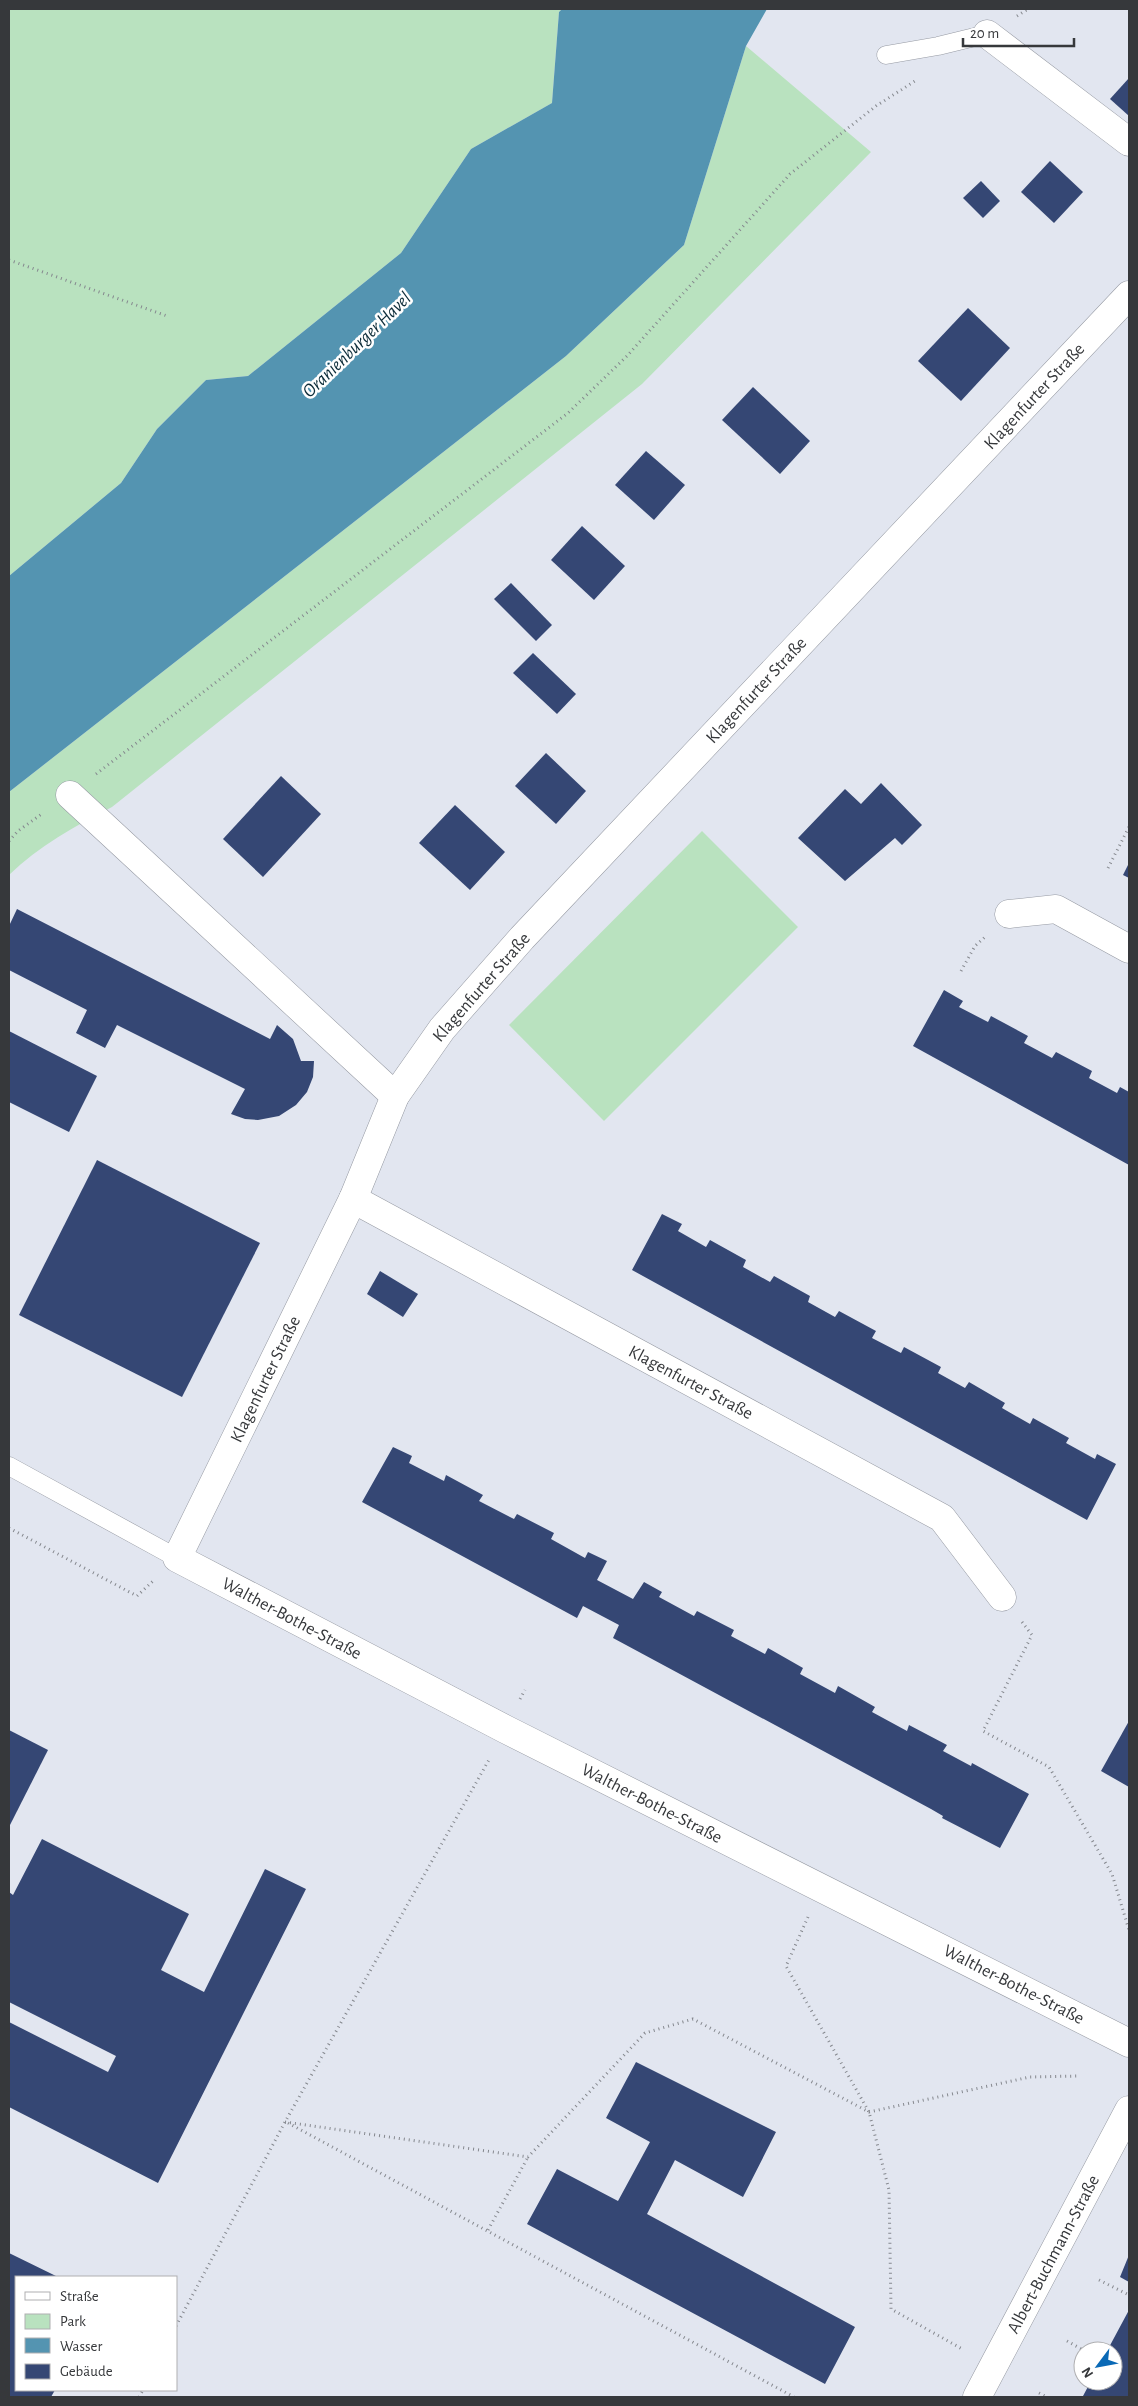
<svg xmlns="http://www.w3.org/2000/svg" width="1138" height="2406" font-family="'Alegreya Sans',sans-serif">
	<rect width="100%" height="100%" fill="#e2e6f0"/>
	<!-- green -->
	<g fill="#b9e2bf">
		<path d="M9 9H562L559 12 552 103 471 149 401 253 248 376 206 380 157 429 121 483 9 576Z"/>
		<path d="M746 46 871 152 642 384 112 807C75 826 39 846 9 875V792L566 356 684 245Z"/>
		<path d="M702 831 798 927 604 1121 509 1025Z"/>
	</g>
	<!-- water -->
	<path fill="#5494b1" d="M562 9H767L746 46 684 245 566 356 9 792V576L121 483 157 429 206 380 248 376 401 253 471 149 552 103 559 12Z"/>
	<!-- building -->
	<g fill="#354774">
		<path d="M1129 78V116L1110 99Z"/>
		<path d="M1050 161 1083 192 1054 223 1021 192Z"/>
		<path d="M981 181 1000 201 983 218 963 198Z"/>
		<path d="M968 308 1010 348 961 401 918 361Z"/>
		<path d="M753 387 810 441 780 474 722 420Z"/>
		<path d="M646 451 685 485 654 520 615 485Z"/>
		<path d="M582 526 625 566 594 600 551 560Z"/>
		<path d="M511 583 552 625 536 641 494 599Z"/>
		<path d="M533 653 576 694 557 714 513 673Z"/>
		<path d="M546 753 586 791 556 824 515 786Z"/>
		<path d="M281 776 321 814 263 877 223 839Z"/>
		<path d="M881 783 922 825 902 845 895 838 845 881 798 838 845 789 861 804Z"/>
		<path d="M455 805 505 852 470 890 419 843Z"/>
		<path d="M1129 863V878L1123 875Z"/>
		<path d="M17 909 270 1039 277 1025 293 1039 301 1061H314L313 1077 307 1092 296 1105 279 1116 258 1120 245 1119 231 1114 245 1089 117 1025 105 1048 76 1033 87 1010 9 970V926Z"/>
		<path d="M944 990 963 1001 959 1007 988 1022 991 1016 1028 1036 1024 1043 1052 1058 1056 1052 1092 1071 1089 1078 1117 1093 1120 1087 1129 1092V1165L913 1046Z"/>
		<path d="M9 1031 97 1076 69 1132 9 1102Z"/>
		<path d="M97 1160 260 1243 182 1397 19 1315Z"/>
		<path d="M662 1214 682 1224 678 1231 706 1247 710 1240 746 1260 743 1267 770 1282 774 1276 810 1296 808 1302 835 1317 839 1311 876 1331 872 1338 901 1353 904 1347 941 1367 938 1373 965 1388 969 1382 1005 1403 1002 1408 1030 1424 1033 1418 1069 1438 1066 1443 1095 1459 1097 1454 1116 1464 1087 1520 632 1270Z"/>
		<path d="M380 1271 418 1294 403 1317 367 1294Z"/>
		<path d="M393 1447 412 1456 409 1463 444 1481 446 1475 483 1495 479 1501 514 1519 517 1514 554 1533 551 1539 585 1558 588 1552 607 1561 597 1580 633 1599 644 1582 662 1592 659 1597 694 1616 697 1611 734 1630 731 1636 765 1654 768 1648 803 1668 800 1674 835 1693 838 1686 875 1707 872 1712 907 1731 909 1725 947 1745 943 1751 971 1766 972 1763 1029 1794 1000 1848 942 1818 943 1816 931 1809 613 1638 619 1625 583 1606 577 1618 362 1502Z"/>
		<path d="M1129 1721V1787L1101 1771Z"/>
		<path d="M9 1730 48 1750 9 1827Z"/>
		<path d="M42 1839 189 1914 161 1970 204 1992 265 1869 306 1889 158 2183 9 2107V2022L108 2072 116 2056 9 2002V1892L13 1895Z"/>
		<path d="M636 2062 776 2132 743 2197 675 2160 647 2214 855 2327 825 2384 527 2224 557 2169 618 2201 650 2142 606 2118Z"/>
		<path d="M9 2253 58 2277H16V2390H55L51 2397H9Z"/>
		<path d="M1129 2255V2282L1120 2277Z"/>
		<path d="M1129 2310V2397L1083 2396 1091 2381H1113V2351H1107Z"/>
	</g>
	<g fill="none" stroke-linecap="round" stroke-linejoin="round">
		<defs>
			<g id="lane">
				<path d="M886 55 938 46 987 34"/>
				<path d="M9 1466 177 1558"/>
			</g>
			<g id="street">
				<path d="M987 34 1129 142"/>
				<path d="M1129 295 522 938 442 1029 395 1096 353 1199 177 1558 505 1729 1129 2043"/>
				<path d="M70 795 395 1096"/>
				<path d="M1009 914 1056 909 1129 949"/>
				<path d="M353 1199 942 1518 1002 1597"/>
				<path d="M977 2397 1129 2110"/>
			</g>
		</defs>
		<!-- lane casing -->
		<use href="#lane" stroke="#969aa3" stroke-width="19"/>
		<!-- street casing -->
		<use href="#street" stroke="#969aa3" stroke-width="29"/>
		<!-- path -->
		<g stroke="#85888e" stroke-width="3" stroke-dasharray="1 4" stroke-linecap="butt">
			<path d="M1017 16 1028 9"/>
			<path d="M9 260 167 316"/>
			<path d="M96 774 568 413 627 356 790 174 876 106 915 81"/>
			<path d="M9 841 18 831 43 813"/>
			<path d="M1108 868 1129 827"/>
			<path d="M961 971 975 946 985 937"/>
			<path d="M9 1528 137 1596 153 1581"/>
			<path d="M1022 1622 1032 1635 983 1731 1049 1767 1112 1874 1129 1930"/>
			<path d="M520 1699 525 1690"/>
			<path d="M808 1917 786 1966 869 2112 889 2190 891 2309 964 2350"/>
			<path d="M285 2122 528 2157 645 2033 693 2019 869 2112 1030 2077 1078 2076"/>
			<path d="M288 2123 794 2397"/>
			<path d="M488 2230 528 2157"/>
			<path d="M1099 2280 1129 2295"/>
			<path d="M176 2326 285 2122 490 1758"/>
			<path d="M1067 2341 1085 2351"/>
			<path d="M1039 2393 1047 2397"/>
			<path d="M139 2397 143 2390"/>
		</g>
		<!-- lane -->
		<use href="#lane" stroke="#fff" stroke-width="18"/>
		<!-- street -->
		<use href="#street" stroke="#fff" stroke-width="28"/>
	</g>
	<g text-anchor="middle" stroke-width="5" stroke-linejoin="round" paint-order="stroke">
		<!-- street labels -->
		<g font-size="18" fill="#36383b" stroke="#fff">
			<text transform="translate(1034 396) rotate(-47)" y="6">Klagenfurter Straße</text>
			<text transform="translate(756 690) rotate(-47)" y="6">Klagenfurter Straße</text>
			<text transform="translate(481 987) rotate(-49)" y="6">Klagenfurter Straße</text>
			<text transform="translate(265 1379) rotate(-64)" y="6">Klagenfurter Straße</text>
			<text transform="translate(691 1382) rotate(28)" y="6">Klagenfurter Straße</text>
			<text transform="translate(292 1618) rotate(28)" y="6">Walther-Bothe-Straße</text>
			<text transform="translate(652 1803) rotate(27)" y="6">Walther-Bothe-Straße</text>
			<text transform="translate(1014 1984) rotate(27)" y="6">Walther-Bothe-Straße</text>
			<text transform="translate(1053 2254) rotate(-62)" y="6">Albert-Buchmann-Straße</text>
		</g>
		<!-- water labels -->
		<g font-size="19" font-style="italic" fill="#0e2d3a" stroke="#fff">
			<text transform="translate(356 344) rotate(-44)" y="7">Oranienburger Havel</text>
		</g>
	</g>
	<!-- border -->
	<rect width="1138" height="2406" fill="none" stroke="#36383b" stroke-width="20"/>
	<!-- legend -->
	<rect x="15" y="2276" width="162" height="115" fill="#ffffff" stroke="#afafb1"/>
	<rect x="25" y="2292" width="25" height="8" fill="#ffffff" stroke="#afafb1"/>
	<text x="60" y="2301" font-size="15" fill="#36383b">Straße</text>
	<rect x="25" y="2314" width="25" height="15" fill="#b9e2bf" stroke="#afafb1"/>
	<text x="60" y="2326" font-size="15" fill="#36383b">Park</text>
	<rect x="25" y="2338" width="25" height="15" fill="#5494b1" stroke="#afafb1"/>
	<text x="60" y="2351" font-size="15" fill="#36383b">Wasser</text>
	<rect x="25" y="2364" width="25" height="15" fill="#354774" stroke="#afafb1"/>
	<text x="60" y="2376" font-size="15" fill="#36383b">Gebäude</text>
	<!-- north arrow -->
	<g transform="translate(1098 2366) rotate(238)"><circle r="24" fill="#ffffff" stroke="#afafb1"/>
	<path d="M0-4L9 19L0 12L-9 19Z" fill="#0a69b6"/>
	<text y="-8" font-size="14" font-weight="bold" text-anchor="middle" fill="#36383b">N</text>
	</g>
	<!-- scale -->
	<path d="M963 38v8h111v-8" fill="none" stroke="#36383b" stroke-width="2.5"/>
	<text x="970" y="38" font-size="15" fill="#36383b" stroke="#ffffff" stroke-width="4" paint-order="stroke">20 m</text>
</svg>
